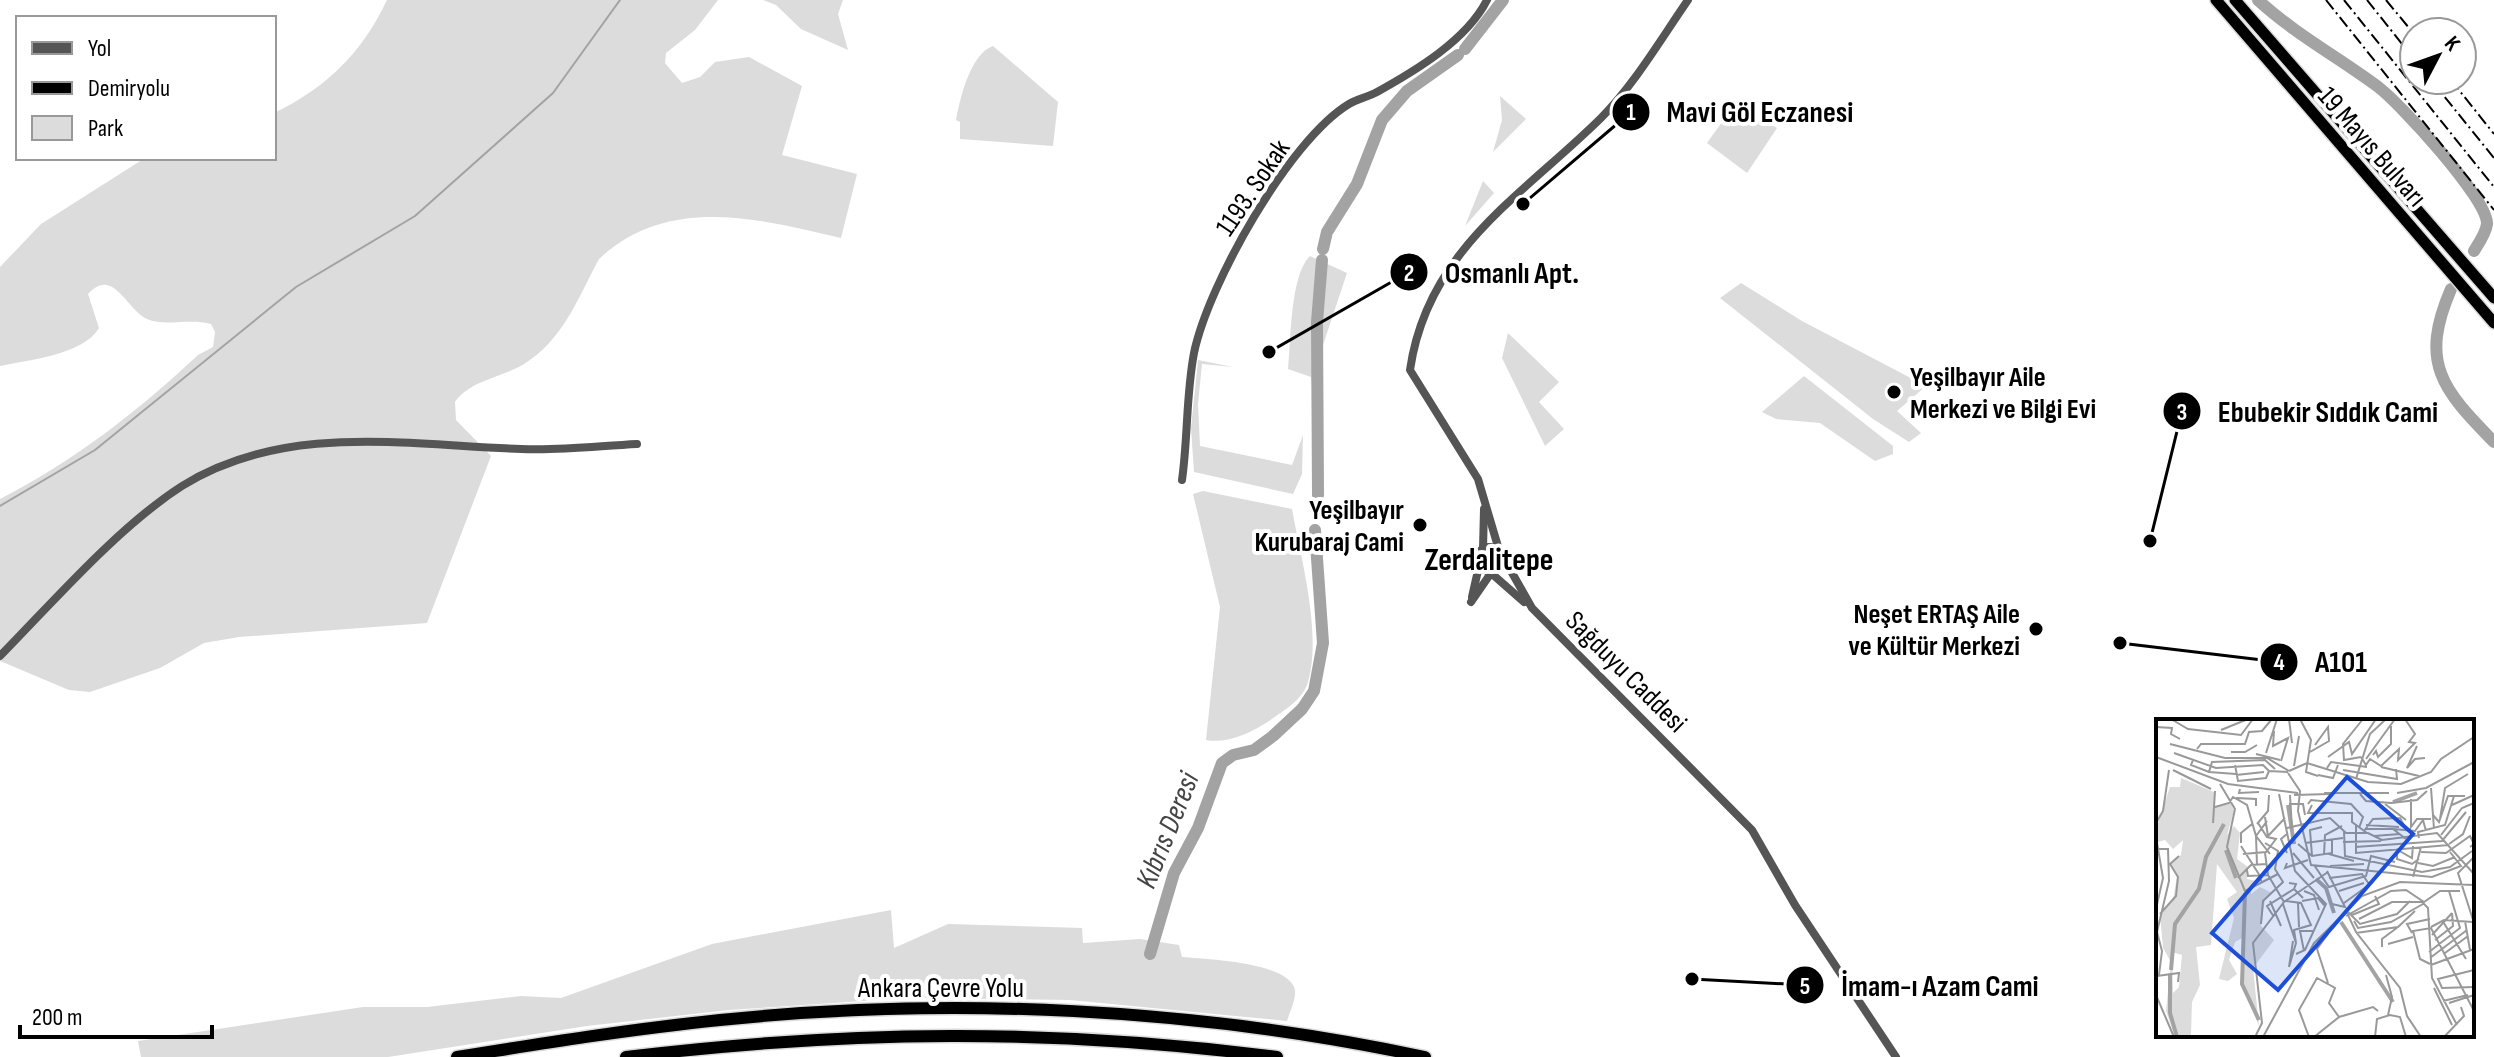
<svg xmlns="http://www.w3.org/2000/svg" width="2494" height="1057" font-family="'Sofia Sans Condensed',sans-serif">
	<rect width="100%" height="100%" fill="#fff"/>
	<!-- green -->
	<g fill="#dcdcdc">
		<path d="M387 0H718L695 30 666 53 665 63 682 83 700 77 715 62 749 57 802 86 782 155 857 174 841 238C760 219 668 194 599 259 578 298 563 340 524 364 501 378 470 380 455 402L456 420 491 456 427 623 239 637 204 643 160 668 90 692 69 690 0 661V499C74 461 137 412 198 355L213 347 215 332 211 324C189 318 165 327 147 319 126 309 113 266 88 294L99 328C83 355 28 360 0 366V267L41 224 145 158H274V113C326 88 362 53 387 0Z"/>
		<path d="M763 0H843L838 14 848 50 801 29 776 5Z"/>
		<path d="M993 46 1058 102 1053 146 960 139V122L956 120C960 99 970 54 993 46Z"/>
		<path d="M1500 96 1526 119 1493 152 1502 120Z"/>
		<path d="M1735 104 1777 128 1747 173 1707 143Z"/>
		<path d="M1483 181 1494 193 1465 226Z"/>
		<path d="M1310 256 1347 273 1321 351 1317 387H1312L1311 377 1288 369C1291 341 1290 275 1310 256Z"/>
		<path d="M1741 283 1802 321 1926 386 1897 411 1921 433 1909 442 1873 419 1720 298Z"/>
		<path d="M1508 333 1559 382 1539 402 1564 429 1545 446 1502 358Z"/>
		<path d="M1198 360 1233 367 1202 364 1198 404 1200 446 1292 465 1303 435 1302 474 1293 494 1194 472 1191 428Z"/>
		<path d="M1804 376 1893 446V454L1875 461 1820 423 1776 419 1762 412Z"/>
		<path d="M1203 491 1292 509C1301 559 1322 633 1308 682 1303 700 1283 711 1269 721 1251 733 1227 744 1206 740L1220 607 1193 494Z"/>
		<path d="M891 910 894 948 948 924 1082 928 1083 943 1140 939 1179 945 1182 957C1205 959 1290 962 1295 990 1296 999 1290 1012 1287 1021L1070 1000 909 998 729 1010 587 1026 388 1057H141L138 1041 363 1007H427L521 996 561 998 712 944Z"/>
	</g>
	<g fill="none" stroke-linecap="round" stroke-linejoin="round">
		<!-- stream -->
		<path stroke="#a3a3a3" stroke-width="2" d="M0 506 95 450 296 287 415 216 553 93 620 0"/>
		<!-- river -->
		<g stroke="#a3a3a3" stroke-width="12">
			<path d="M2258 0C2295 34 2338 57 2377 86 2400 103 2488 199 2487 224 2486 233 2479 243 2474 251"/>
			<path d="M1465 49 1503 0"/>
			<path d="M1323 249 1327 232 1357 184 1382 120 1407 91 1458 55"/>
			<path d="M2451 289C2419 363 2442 389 2494 442"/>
			<path d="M1318 495 1317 322 1322 260"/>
			<path d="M1150 954 1174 873 1198 828 1222 763 1233 755 1254 750 1273 736 1302 709 1314 691 1323 643 1315 530"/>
		</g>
		<defs>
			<g id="trunk">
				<path d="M2216 0 2494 323"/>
				<path d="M2235 0 2494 298"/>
			</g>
			<g id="motorway">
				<path d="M457 1057C544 1043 632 1029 720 1020 953 996 1196 1008 1425 1057"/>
				<path d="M626 1057C849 1030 1053 1028 1277 1057"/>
			</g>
		</defs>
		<!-- trunk casing -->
		<use href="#trunk" stroke="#dbdbdb" stroke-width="14"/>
		<!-- motorway casing -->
		<use href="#motorway" stroke="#dbdbdb" stroke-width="15"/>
		<!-- tertiary -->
		<g stroke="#555" stroke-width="8">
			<path d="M1688 0C1661 39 1634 85 1601 118 1522 196 1427 250 1410 370L1478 479 1499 550 1532 608 1752 830 1795 905 1896 1057"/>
			<path d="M1182 480C1188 437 1186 395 1194 353 1208 285 1289 140 1349 104 1357 99 1368 97 1377 92 1415 71 1467 40 1487 0"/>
			<circle cx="1489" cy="559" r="12"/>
			<path d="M1483 549 1484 509"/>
			<path d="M1472 597 1479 566"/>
			<path d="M1471 602 1491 573 1524 602"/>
			<path d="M0 656C54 601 118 527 182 486 285 422 407 445 521 449 559 451 598 446 637 444"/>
		</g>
		<!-- trunk -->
		<use href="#trunk" stroke="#000" stroke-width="11"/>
		<!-- motorway -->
		<use href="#motorway" stroke="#000" stroke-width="12"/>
		<!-- rail -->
		<g stroke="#000" stroke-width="2" stroke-dasharray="12 4 2 4" stroke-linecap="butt">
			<path d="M2326 0 2494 210"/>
			<path d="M2344 0 2494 187"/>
			<path d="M2367 0 2414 59"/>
			<path d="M2386 0 2414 34"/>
			<path d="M2431 80 2494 158"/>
			<path d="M2451 80 2494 134"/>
		</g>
	</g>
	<!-- markers -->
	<g fill="#000" stroke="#fff" stroke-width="3">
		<circle cx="1894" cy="392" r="8"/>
		<circle cx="1420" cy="525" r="8"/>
		<circle cx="2036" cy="629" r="8"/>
	</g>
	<g text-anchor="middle" stroke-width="8" stroke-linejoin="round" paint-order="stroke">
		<!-- street labels -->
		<g font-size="28" fill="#000" stroke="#fff">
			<text transform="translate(2373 146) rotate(49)" y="10">19 Mayıs Bulvarı</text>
			<text transform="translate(1252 187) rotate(-56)" y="10">1193. Sokak</text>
			<text transform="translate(1627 671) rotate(45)" y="10">Sağduyu Caddesi</text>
			<text x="941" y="997">Ankara Çevre Yolu</text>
		</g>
		<!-- poi labels -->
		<g font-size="28" font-weight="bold" fill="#000" stroke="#fff" text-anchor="end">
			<text x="1910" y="386" text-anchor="start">Yeşilbayır Aile<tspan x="1910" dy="32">Merkezi ve Bilgi Evi</tspan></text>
			<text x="1404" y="519">Yeşilbayır<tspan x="1404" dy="32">Kurubaraj Cami</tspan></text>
			<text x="2020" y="623">Neşet ERTAŞ Aile<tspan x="2020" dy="32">ve Kültür Merkezi</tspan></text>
		</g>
		<!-- water labels -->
		<g font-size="30" font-style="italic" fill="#444" stroke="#fff">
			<text transform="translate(1167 830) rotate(-68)" y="10">Kıbrıs Deresi</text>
		</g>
		<!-- quarter labels -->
		<g font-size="32" font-weight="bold" fill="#000" stroke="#fff">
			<text x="1489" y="570">Zerdalitepe</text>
		</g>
	</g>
	<!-- overview -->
	<g transform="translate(2156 719)">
		<rect width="318" height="318" fill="#fff"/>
		<path d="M25 59 58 73 59 88 75 84 78 92 71 116 78 107 84 114 81 140 92 148 91 160 105 163 95 168V175L104 168 116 174 109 180 105 207 118 221 97 249 103 307 85 265 88 218 79 223 73 241 81 255 72 262 63 260 78 199 71 180 81 173 61 145 55 226 40 228 44 266 36 283 35 316 19 318 10 292 15 243 7 229 4 196 17 181 21 157 14 145 25 136 27 121 17 130 9 121 2 123 0 110 14 68H24ZM16 233 26 236 23 268 17 274Z" fill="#dcdcdc" fill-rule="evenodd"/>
		<path fill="none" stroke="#a3a3a3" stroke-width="4" d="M237 83 261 74M132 86 138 125M70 131 80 159M160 160 170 169 178 194M89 174 86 265 103 301M185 203 237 283M15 251 19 205 43 170 50 138 68 105M14 256V294L21 318"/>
		<path fill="none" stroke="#999" stroke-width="2" d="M15 0 32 10 85 16 97 0M133 0 136 24M144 0 155 21 150 53 162 57M0 8 16 9 15 15 24 20M65 11 92 0M118 12 117 27 132 19 125 42M14 25 69 39H111L133 52M261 27 251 49 259 40 269 39M41 30 45 25H89L93 13 106 12 116 0M75 33H89L101 26M154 33 173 22 172 8 159 26M18 34 60 49 107 46 113 52M110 34 121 0M100 35 124 41M217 36 220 32 222 38 235 25V7M0 38 72 65 142 74M172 38 193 23 196 35 220 0M205 38 210 46 214 40 225 47 243 30 242 41 259 24 253 23 259 15 249 0M205 38 188 41 187 25 207 0M210 40 239 0M37 41 35 46 53 53 80 55M79 46 82 62 110 59 113 52 132 53M138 47 143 17M225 48 263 57M171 49 175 43 211 48M17 51 55 70M187 51 241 60 240 50M133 52 151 44 212 63 245 65 275 53 285 40 318 18M53 53 56 43 109 41 119 50M132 54 144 72 142 92 155 146 276 158 305 147 294 133M80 56 108 53M162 56 177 59 182 46M200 60 214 15 230 0M64 65 79 90 71 128 89 172 122 155M275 69 278 110M84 70 83 74 103 73M168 74H233M241 74 270 69 318 43M123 75 139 152 170 185 149 231 140 235M204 75 210 82 235 84 261 81 271 72M134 76 136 110M138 76 174 75M80 79 100 80V87M255 80V108L261 100H275M133 85H147L149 96M152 85 155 81 195 85 207 98 203 109M229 85 250 101M156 86 152 94H196V103L211 114M296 86 318 76M59 88 73 84 77 78 91 86 100 117 114 135M277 96 283 103 292 77H309M109 98 112 117 129 99M284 100 289 69 312 55M0 104 7 92 13 51M57 104 59 72M101 105 112 92 113 76M200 106V134L293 126M210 106 243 108M131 109 174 99 190 114H212L226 121 281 114 318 155M209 110H237L250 120M237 110 259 112 267 101 270 112M188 112 189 137 266 153 294 148 316 132M208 112 217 100 244 99 249 108M285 116 306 89 318 84M218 117 244 115M0 118 7 159 0 190M263 119 262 113 289 106 298 77M187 123 225 122M85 124V114L96 105M149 124 187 119M142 125 156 137 176 134V121M293 125 307 115 314 97M85 127 104 157 101 162 106 161M199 128 286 122 310 93M240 130 256 139 257 127M241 133V140L256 145 263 140M265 133 290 134 314 117 318 125 314 128M109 134 112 156 128 183M131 134 125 120 132 114M137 134 158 159M87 135 110 133 120 120 111 118 102 104M173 135 198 142M168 136 169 116 186 107M156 137 154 111 166 108M318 138 302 154 318 204M131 144 129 149 152 141M262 144 277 147 299 138M101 146 100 117 111 102M158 146 173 168 210 157 215 137 239 143M174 147 208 145M91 151 92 157 112 156M171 152 189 188 176 185M257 158 265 128M82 159 95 146 111 145M173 159 206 155 213 165M133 164 140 165 138 170 147 179M148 172 158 176 163 191M183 172 208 164M114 182 125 207M130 182 145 184 155 206 138 211 140 224M146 182 162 179 169 187M142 184 143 208M188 184 217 163M127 185 140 224 133 248 137 222M192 193 204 205 241 195 254 182M191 194 200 213 244 269 251 297 265 318M4 195 20 177 22 158 14 145 23 137M196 196 223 185 219 177M190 197 235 172 250 171 268 183 284 172H304M118 198 111 187 138 170M203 200 236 183H266L272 189 276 259 301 306M286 201 310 240M198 202 202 209 235 203 267 185M309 202 314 231M105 205 107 182 127 163 119 150 122 132 109 124M275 208 288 201 317 203M1 213 13 162 12 130H3M1 213 6 232 3 256M200 214 242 208 259 192M256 214 251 205 274 200M172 215 161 230 172 264M276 216 296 194M279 221 297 207 296 194M232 225 257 218M226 228V220L242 208M148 232 144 212H158M273 233 304 209 293 172M289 234 312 217M274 239 311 211M274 245 264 240 257 212 275 209 318 292M275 246 318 230M318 251 282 260 286 269 318 268M230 256 236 278 232 296M1 257 23 254 22 263M278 269 296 306M0 276 18 318M287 282 312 276M293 284 318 276M183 298 217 288 222 292M99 318 106 304 97 224 128 183 172 153M107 318 158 224 206 177 244 163 318 166M153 318 143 291 161 259 179 269 173 284 183 298 158 318M219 318 221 300 234 296 244 298 250 318M288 318 308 297 305 288"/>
		<path fill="#1d4ed8" fill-opacity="0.15" stroke="#1d4ed8" stroke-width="4" d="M191 58 257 115 122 271 56 214Z"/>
		<rect width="318" height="318" fill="none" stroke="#000" stroke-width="4"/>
	</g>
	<!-- callouts -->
	<path fill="none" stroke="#000" stroke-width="3" d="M1523 204L1631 112M1269 352L1409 272M2150 541L2182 411M2120 643L2279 662M1692 979L1805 985"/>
	<g fill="#000" stroke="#fff" stroke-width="3">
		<circle cx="1523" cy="204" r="8"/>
		<circle cx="1269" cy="352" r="8"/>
		<circle cx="2150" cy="541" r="8"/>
		<circle cx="2120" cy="643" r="8"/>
		<circle cx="1692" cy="979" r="8"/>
		<circle cx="1631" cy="112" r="20"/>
		<circle cx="1409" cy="272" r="20"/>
		<circle cx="2182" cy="411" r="20"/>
		<circle cx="2279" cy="662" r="20"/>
		<circle cx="1805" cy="985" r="20"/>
	</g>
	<g font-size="24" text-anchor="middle" font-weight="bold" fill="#fff">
		<text x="1631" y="120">1</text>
		<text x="1409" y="281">2</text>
		<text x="2182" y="420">3</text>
		<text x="2279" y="670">4</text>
		<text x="1805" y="994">5</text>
	</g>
	<g font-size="30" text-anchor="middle" font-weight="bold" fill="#000" stroke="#fff" stroke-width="8" stroke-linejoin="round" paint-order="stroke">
		<text x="1760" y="122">Mavi Göl Eczanesi</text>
		<text x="1512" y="283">Osmanlı Apt.</text>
		<text x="2328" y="422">Ebubekir Sıddık Cami</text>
		<text x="2341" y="672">A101</text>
		<text x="1940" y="996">İmam-ı Azam Cami</text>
	</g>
	<!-- legend -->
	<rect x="16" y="16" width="260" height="144" fill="#ffffff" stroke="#999999" stroke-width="2"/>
	<rect x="32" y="42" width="40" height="12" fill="#555555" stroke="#999999" stroke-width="2"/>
	<text x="88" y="56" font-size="24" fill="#000000">Yol</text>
	<rect x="32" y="82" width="40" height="12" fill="#000000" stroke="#999999" stroke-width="2"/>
	<text x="88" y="96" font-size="24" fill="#000000">Demiryolu</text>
	<rect x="32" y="116" width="40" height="24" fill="#dcdcdc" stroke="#999999" stroke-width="2"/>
	<text x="88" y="136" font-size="24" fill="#000000">Park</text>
	<!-- north arrow -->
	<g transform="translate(2438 56) rotate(49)"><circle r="38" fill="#ffffff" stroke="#999999" stroke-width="2"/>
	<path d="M0-6L14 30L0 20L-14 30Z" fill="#000000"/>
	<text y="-12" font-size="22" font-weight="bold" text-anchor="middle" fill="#000000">K</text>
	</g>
	<!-- scale -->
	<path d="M20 1025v12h192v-12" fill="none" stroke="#000000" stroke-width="4"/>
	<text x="32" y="1025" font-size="24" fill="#000000" stroke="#ffffff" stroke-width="6" paint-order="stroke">200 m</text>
</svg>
